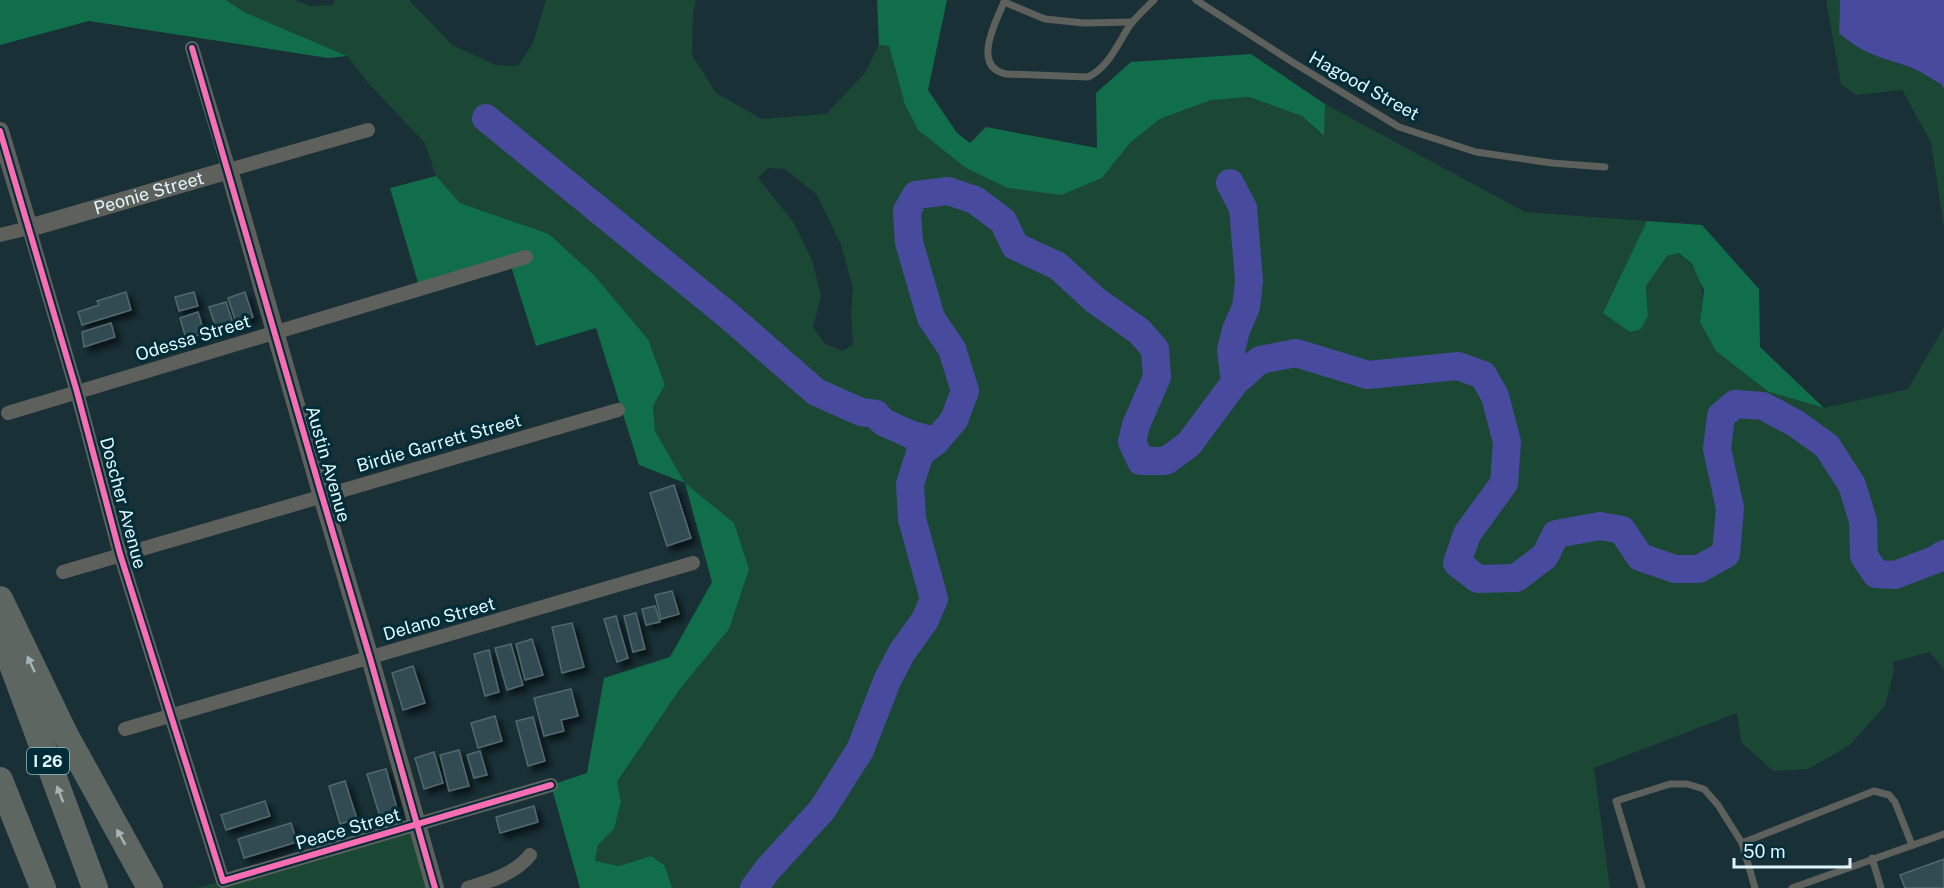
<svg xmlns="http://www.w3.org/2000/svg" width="1944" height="888" font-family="'Public Sans',sans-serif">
	<defs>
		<filter id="shadow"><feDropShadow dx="5" dy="5" stdDeviation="3" flood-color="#0009"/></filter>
	</defs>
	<rect width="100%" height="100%" fill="#183036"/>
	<!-- green -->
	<g fill="#1b4834" fill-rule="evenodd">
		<path d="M226 0H295L311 6 333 5 335 0H409L452 45 496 65 518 66 533 43 546 0H696L693 14 692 55 716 93 762 119 826 114 864 74 879 45 889 46 905 105 918 130 966 168 1102 178 1130 143 1160 119 1211 100 1249 97 1302 116 1323 136 1325 104 1525 212 1647 221 1604 313 1648 316 1646 286 1667 256 1678 253C1706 274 1704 290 1700 322L1769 392 1824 408 1908 389 1944 327V669L1929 652 1893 662 1894 671 1885 706 1849 746 1808 769 1773 771 1741 742 1737 713 1594 768 1610 888H672L665 866 651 856 619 866 595 861 598 845 614 829 621 802 617 783 680 689 729 629 734 524 685 483 655 431 653 406 665 385 648 339 593 274 549 234 460 203 436 176 425 143 369 84 347 56 244 12ZM768 168 785 169 817 195 841 245 853 288 851 313 853 344 843 351 825 344 813 327 821 296 812 260 794 223 758 178Z"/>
		<path d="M1826 0H1840L1839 33C1864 55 1878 56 1907 66 1919 70 1930 78 1941 84L1944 89V227L1931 142 1902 90 1856 95 1841 84Z"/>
		<path d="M416 824 435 888H196L223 881Z"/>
	</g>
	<!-- forest -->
	<g fill="#116e4a">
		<path d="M0 0H226L244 12 347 56 328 58 89 21 0 45Z"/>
		<path d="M877 0H947L928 90 957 133 970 143 986 127 1097 148 1096 93 1131 62 1251 54 1325 104 1324 136 1302 116 1249 97 1211 100 1160 119 1130 143 1102 178 1061 195 1008 188 966 168 918 130 905 105 889 46 879 45Z"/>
		<path d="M436 176 460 203 549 234 593 274 648 339 665 385 653 406 655 431 685 483 734 523 749 569 729 629 680 689 617 782 621 802 614 829 598 845 595 861 619 866 651 856 665 866 672 888H580L551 785 587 773 604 678 670 657 712 582 685 483 639 465 596 328 536 346 510 263 420 289 390 188Z"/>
		<path d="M1647 221 1702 225 1759 289 1760 347 1824 408 1769 392 1716 351 1700 322 1704 290 1692 264 1679 253 1667 256 1646 286 1648 316 1641 329 1630 332 1603 313Z"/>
	</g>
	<!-- water -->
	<path fill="#484b9d" d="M1840 0H1944V89L1941 84C1930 78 1919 70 1907 66 1878 56 1864 55 1839 33Z"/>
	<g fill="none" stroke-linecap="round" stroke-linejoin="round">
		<!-- stream -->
		<path stroke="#484b9d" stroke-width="4.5" d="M764 888 823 796"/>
		<!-- river -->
		<g stroke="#484b9d" stroke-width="28">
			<path d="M486 118 730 317 816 392 861 412 876 414 883 422 912 435 936 441"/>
			<path d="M1230 183 1243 208 1249 281 1246 307 1236 330 1231 350 1235 382"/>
			<path d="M754 888 768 869 822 810 860 750 887 681 902 652 925 620 934 599 912 519 910 484 920 453 936 441 954 420 965 391 952 349 931 318 909 242 907 211 916 195 948 191 975 200 1003 221 1015 246 1058 266 1095 300 1139 331 1155 349 1157 377 1136 425 1132 442 1141 461H1166L1189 444 1235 382 1260 360 1296 353 1368 375 1458 366 1483 375 1495 396 1507 442 1504 483 1467 534 1457 563 1478 579 1516 578 1545 556 1556 534 1600 526 1622 530 1640 557 1675 569H1699L1726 554 1730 508 1717 449 1721 416 1735 404 1763 406 1795 423 1827 446 1852 485 1863 521 1864 556 1876 574 1895 575 1937 559 1944 554"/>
		</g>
	</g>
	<!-- building -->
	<g fill="#304c53" stroke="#52686e" stroke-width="1.5" filter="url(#shadow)">
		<path d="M126 292 131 310 82 325 78 312 99 305 97 301Z"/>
		<path d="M194 292 198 306 179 311 175 297Z"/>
		<path d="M245 292 253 317 236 323 228 298Z"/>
		<path d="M226 302 232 320 230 321V324L216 328 209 307Z"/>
		<path d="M198 312 203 329 197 330 199 335 186 339 180 318Z"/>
		<path d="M111 323 115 337 84 347 82 332Z"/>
		<path d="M674 485 691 538 667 546 650 493Z"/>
		<path d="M672 591 679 614 661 619 655 595Z"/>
		<path d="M655 606 660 622 646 625 642 609Z"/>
		<path d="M636 613 645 649 633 652 624 616Z"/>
		<path d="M616 616 628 658 617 662 604 619Z"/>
		<path d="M572 623 584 667 562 673 552 627Z"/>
		<path d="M532 639 543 675 525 680 516 644Z"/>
		<path d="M511 644 523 685 507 690 495 648Z"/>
		<path d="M489 650 499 692 485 696 474 654Z"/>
		<path d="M413 666 425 703 403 710 392 673Z"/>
		<path d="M571 689 578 716 561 720 564 731 544 736 534 698Z"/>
		<path d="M495 716 502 741 478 748 471 723Z"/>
		<path d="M533 717 545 761 528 766 516 721Z"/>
		<path d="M459 750 469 786 449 791 440 755Z"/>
		<path d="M480 751 487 775 474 778 467 755Z"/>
		<path d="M434 752 443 783 424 789 415 758Z"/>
		<path d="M386 769 398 812 380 817 367 774Z"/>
		<path d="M345 781 357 819 340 824 329 786Z"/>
		<path d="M265 801 270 816 226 830 221 815Z"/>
		<path d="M534 806 538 822 500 833 496 817Z"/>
		<path d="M291 823 297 842 244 858 238 839Z"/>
		<path d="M1944 859V888H1905L1900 875Z"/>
	</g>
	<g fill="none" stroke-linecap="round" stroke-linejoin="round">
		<!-- service -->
		<g stroke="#5e605b" stroke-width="7">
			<path d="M1005 0C996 21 971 67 1006 74L1088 77C1109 67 1118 43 1130 25 1137 16 1146 8 1154 0"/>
			<path d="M1196 0 1294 63 1399 127 1476 152 1552 163 1605 167"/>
			<path d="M1004 2 1045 19 1084 23 1132 22"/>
			<path d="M1742 843 1874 791 1889 795 1895 802 1912 845"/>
			<path d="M1872 858 1881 888"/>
			<path d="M1642 888 1616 801 1670 784H1687L1704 789 1718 805 1742 843 1755 888"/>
			<path d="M1792 888 1944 834"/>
		</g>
		<!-- minor -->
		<g stroke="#5e605b" stroke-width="14">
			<path d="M192 48 229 170 368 130"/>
			<path d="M0 235 29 228 77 392 120 554 223 881 551 785"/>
			<path d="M8 413 526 257"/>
			<path d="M63 572 618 410"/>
			<path d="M125 729 693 563"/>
			<path d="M468 888C490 881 515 874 530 855"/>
		</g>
		<!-- tertiary -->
		<path stroke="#5e605b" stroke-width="18" id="s1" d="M0 131 29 228 229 170 319 486 370 658 435 888"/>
		<!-- motorway -->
		<g stroke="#5e6661" stroke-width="26">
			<path d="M0 599 65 734 150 888"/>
			<path d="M1 635 95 888"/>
			<path d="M0 780 43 888"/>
		</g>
		<defs>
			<g id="cycleway">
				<path d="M192 48 319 486 370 658 435 888"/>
				<path d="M0 131 77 392 120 554 223 881 551 785"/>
			</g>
		</defs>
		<!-- cycleway casing -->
		<use href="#cycleway" stroke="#002d38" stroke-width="10"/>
		<!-- cycleway -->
		<use href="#cycleway" stroke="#f96db3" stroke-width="6"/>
	</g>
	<!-- one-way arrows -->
	<defs><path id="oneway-solid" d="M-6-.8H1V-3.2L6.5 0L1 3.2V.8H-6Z" transform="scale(1.5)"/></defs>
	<g fill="#a5b5b7">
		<use href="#oneway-solid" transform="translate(31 664) rotate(-115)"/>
		<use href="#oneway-solid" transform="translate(60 794) rotate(-111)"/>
		<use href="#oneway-solid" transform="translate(121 837) rotate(-119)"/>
	</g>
	<g text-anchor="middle" stroke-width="6" stroke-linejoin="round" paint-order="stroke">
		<!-- shield labels -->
		<rect fill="#002d38" stroke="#9cbac2" stroke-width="1.5" x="27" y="748" width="42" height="26" rx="4.5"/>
		<g font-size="16" font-weight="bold" fill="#dff6fd">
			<text x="48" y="767">I 26</text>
		</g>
		<!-- street labels -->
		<g font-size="18" fill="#dff6fd" stroke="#002d38">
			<text transform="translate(1364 86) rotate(29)" y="6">Hagood Street</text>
			<text dy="6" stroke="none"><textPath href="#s1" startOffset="226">Peonie Street</textPath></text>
			<text transform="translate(193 338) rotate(-17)" y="6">Odessa Street</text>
			<text transform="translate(439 443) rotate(-16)" y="6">Birdie Garrett Street</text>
			<text transform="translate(328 464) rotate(74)" y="6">Austin Avenue</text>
			<text transform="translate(123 503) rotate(75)" y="6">Doscher Avenue</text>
			<text transform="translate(439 619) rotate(-16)" y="6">Delano Street</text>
			<text transform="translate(348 829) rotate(-16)" y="6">Peace Street</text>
		</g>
	</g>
	<!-- scale -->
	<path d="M1734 858v9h116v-9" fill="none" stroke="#dff6fd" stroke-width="3"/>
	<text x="1743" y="858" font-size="18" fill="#dff6fd" stroke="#002d38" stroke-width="4.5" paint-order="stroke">50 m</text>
</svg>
